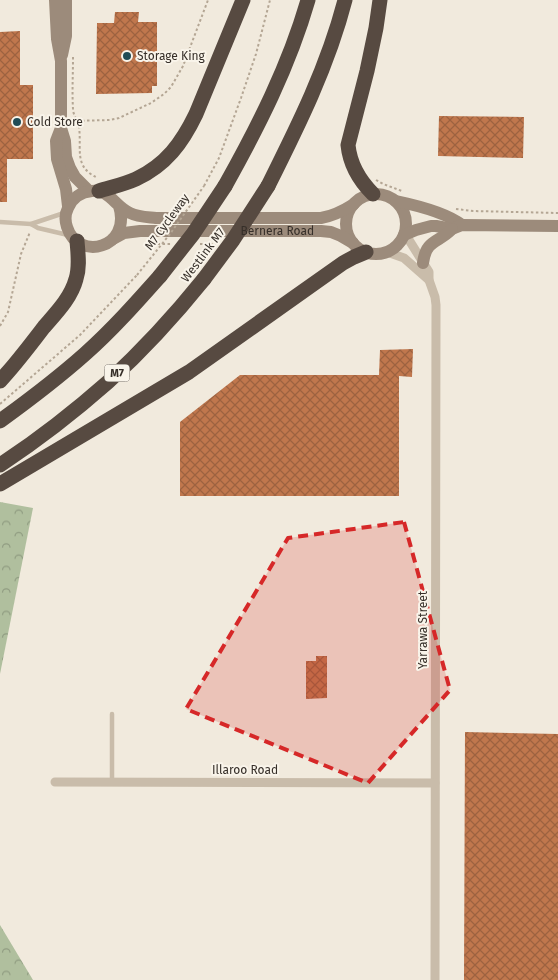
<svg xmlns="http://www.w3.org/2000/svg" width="558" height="980" font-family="'Fira Sans',sans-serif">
	<defs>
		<pattern id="forest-crowns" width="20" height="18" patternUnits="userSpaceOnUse" patternTransform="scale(1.25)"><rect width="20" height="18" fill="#b0bf9e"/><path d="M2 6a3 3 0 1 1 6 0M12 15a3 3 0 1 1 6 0" fill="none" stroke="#909c81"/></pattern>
		<pattern id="building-cross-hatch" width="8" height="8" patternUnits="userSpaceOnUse" patternTransform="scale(1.25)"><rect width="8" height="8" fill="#c0774d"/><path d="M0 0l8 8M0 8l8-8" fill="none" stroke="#9d6240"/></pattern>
	</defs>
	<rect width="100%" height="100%" fill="#f1eadd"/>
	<!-- forest -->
	<g fill="url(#forest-crowns)">
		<path d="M0 502 33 508 0 674Z"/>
		<path d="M0 925 33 980H0Z"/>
	</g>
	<!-- building -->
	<g fill="url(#building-cross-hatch)">
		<path d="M115 12H139L138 22H157V86H152V93L96 94 97 23H114Z"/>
		<path d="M20 31V85H33V159H7V202H0V32Z"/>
		<path d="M439 116 524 117 523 158 438 156Z"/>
		<path d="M413 349 412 377 399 376V496H180V422L240 375H379L380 350Z"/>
		<path d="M316 656H327V698L306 699V661H316Z"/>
		<path d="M465 732 558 734V980H464Z"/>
	</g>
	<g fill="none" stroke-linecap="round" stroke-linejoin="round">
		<!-- path -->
		<g stroke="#b4a694" stroke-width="2" stroke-dasharray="2.5 2.5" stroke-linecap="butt">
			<path d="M73 57C73 74 72 92 73 109 73 115 78 121 79 127 82 149 73 167 98 178"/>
			<path d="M72 121 110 120 119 118 151 103 164 94 171 87 183 66 208 0"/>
			<path d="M376 180 383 184 402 191"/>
			<path d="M204 186 219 158 241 98 256 54 270 0"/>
			<path d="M456 209 473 211 558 213"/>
			<path d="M153 242 157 244H171"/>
			<path d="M200 244H216"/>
			<path d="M0 326 8 312 21 254 30 232"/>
			<path d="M0 404 80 335 137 275"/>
		</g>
		<!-- service -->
		<g stroke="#c9bcaa" stroke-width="4.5">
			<path d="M0 222 31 224 64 213"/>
			<path d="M31 224 38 228 68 235"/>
			<path d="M112 714V782"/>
		</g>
		<!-- minor -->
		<g stroke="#c9bcaa" stroke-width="9">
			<path d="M403 236 409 240 429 272V280L435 297 436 305 435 980"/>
			<path d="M387 252 404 258 429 280"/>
			<path d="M55 782 435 783"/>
		</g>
		<!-- secondary -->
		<g stroke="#9c8b7b" stroke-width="12">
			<path d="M55 0 57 39 61 61V128L65 141 66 157 70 168 75 177 89 191"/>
			<path d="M62 55 66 36V0"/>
			<path d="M61 128 56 141 57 159 66 189 68 206"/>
			<circle cx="376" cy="224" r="30"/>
			<path d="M396 201C415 205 447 213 462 225"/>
			<path d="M119 206C132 248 78 262 67 227 65 221 65 214 68 208 72 198 81 192 92 191 110 189 115 207 130 213 138 217 147 217 156 218H321C333 216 343 211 354 204"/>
			<path d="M404 235 416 230 431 226H436L452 229 462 225 558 226"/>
			<path id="s1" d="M113 239 124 233 140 231H321L331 232 341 236 353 243"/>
			<path d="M423 263C426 239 439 243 452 229"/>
		</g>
		<!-- motorway -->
		<g stroke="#574a41" stroke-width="15">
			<path d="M225 186C258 127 289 66 308 0"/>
			<path d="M268 186C298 126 328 66 345 0"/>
			<path d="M99 191C112 187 125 184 136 179 166 165 182 143 196 114L243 0"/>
			<path d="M373 194C359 180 350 165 348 145L367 71 376 28 380 0"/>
			<path d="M0 381C16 364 30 345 44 327 56 313 71 298 76 279 80 267 78 254 77 241"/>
			<path d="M0 421C29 400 58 378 85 354 112 330 136 303 160 276"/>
			<path d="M0 465C38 440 74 412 108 382 143 350 175 315 204 279"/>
			<path d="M0 484 189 372 343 263 354 257 366 252"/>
		</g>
		<!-- path-bridge -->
		<path stroke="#b4a694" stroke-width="2" stroke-dasharray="2.5 2.5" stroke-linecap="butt" d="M137 275 170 234 204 186"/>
		<!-- motorway-bridge -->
		<g stroke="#574a41" stroke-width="15">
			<path d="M160 276 193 234 225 186"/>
			<path d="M204 279 233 240 268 186"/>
		</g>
	</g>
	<!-- marked area -->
	<path fill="#d62828" fill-opacity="0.2" stroke="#d62828" stroke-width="4" stroke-dasharray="10 6" stroke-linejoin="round" d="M404 522 450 690 368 783 186 709 288 538Z"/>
	<!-- markers -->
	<g fill="#214c56" stroke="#f9f4ea" stroke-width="2">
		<circle cx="127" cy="56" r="5"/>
		<circle cx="17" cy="122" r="5"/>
	</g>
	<g text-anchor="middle" stroke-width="4" stroke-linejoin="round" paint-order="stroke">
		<!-- shield labels -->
		<rect fill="#f9f4ea" stroke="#706a63" stroke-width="1" x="104.5" y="364.5" width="25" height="17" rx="4"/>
		<g font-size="11" font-weight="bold" fill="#362f29">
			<text x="117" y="377">M7</text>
		</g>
		<!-- poi labels -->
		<g font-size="12" fill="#362f29" stroke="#f9f4ea" text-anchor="start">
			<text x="137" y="60">Storage King</text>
			<text x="27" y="126">Cold Store</text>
		</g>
		<!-- street labels -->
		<g font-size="12" fill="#362f29" stroke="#f9f4ea">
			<text transform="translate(167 222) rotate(-54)" y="4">M7 Cycleway</text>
			<text dy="4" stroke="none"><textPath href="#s1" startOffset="166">Bernera Road</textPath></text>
			<text transform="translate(203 255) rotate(-53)" y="4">Westlink M7</text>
			<text transform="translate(423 630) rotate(-90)" y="4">Yarrawa Street</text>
			<text x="245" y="774">Illaroo Road</text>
		</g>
	</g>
</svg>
